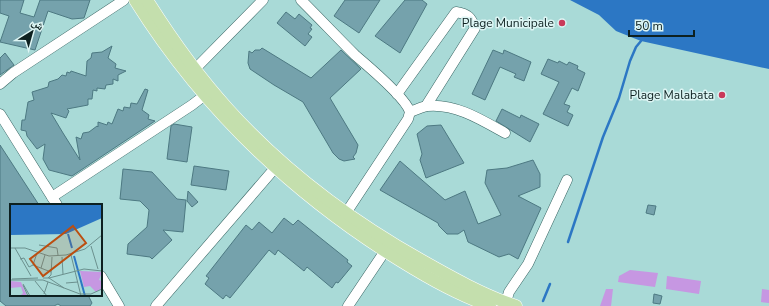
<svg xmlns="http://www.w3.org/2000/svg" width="769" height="306" font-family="'Nunito Sans','Noto Naskh Arabic',sans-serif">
	<rect width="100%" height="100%" fill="#a9dad7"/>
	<!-- green -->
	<g fill="#c697e2">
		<path d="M630 270 658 273 655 287 618 282 619 276Z"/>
		<path d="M667 276 701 281 699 294 666 289Z"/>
		<path d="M606 289H613L611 306H600Z"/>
		<path d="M762 289 769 290V303L761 302Z"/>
	</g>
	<!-- water -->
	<path fill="#2c77c4" d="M570 0H769V69L641 41 616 31 599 15Z"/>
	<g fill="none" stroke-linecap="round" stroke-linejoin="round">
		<!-- stream -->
		<g stroke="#2c77c4" stroke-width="2.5">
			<path d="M568 242 603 137 619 98 630 61 636 47 641 41"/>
			<path d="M543 301 550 284"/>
		</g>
	</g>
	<!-- building -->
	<g fill="#75a2ac" stroke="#4d7982">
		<path d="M0 0H24L20 13 34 17 40 0H90L84 18 72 19 48 11 35 50 0 42 9 16 0 13Z"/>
		<path d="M345 0H380L359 33 334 16Z"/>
		<path d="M405 0H422L427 4 400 53 375 36Z"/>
		<path d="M286 12 295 19 299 14 312 25 310 28 312 29 308 34 312 37 305 46 277 23Z"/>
		<path d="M112 46 108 58 116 64 115 68 126 71 118 75V81L113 79V84L106 85 105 89 97 88V91L93 90 92 99H88V105L67 109 69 111 66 118 51 113 63 133 80 160 76 137 81 139 83 133 89 132 97 126 98 127V122L107 125 108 122 112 124 118 109 123 111 124 107 130 108 131 103 137 104 145 89 148 90 142 110 149 115 148 119 155 121 72 176 49 170 43 159 45 144 37 149 27 136 26 131 21 130 22 120H25L28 102 34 100 32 92 48 87 49 82 58 79 62 75 66 76 67 72 70 73 71 71 86 76 87 61 91 58 92 53 102 52Z"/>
		<path d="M262 48 311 78 341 50 361 69 330 98 358 145 356 153 353 157 355 159 344 161 339 159 333 153 303 102 274 85 250 69 248 63 249 51 252 53 255 50H260Z"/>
		<path d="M493 50 503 54 504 50 531 62 524 81 514 77 516 74 500 67 485 100 472 94Z"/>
		<path d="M5 53 14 65 0 75V58Z"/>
		<path d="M548 59 558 63 559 61 567 65 569 62 578 66 577 69 585 73 578 91 572 88 564 104 570 106 567 112 573 115 568 126 543 114 559 82 541 74Z"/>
		<path d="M502 109 520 118 521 115 539 124 530 142 496 121Z"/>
		<path d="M174 124 192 127 187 162 167 159 171 126Z"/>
		<path d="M441 125 464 163 426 178 420 160 422 154 417 134 427 126Z"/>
		<path d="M0 145 39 205H11V295H88L92 303 90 306H61L58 304 54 306H6L0 301Z"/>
		<path d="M533 160 540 174V187L518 196 541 208 518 259 509 254 499 257 468 242 464 230 458 234H447L439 226 438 223 380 190 400 161 445 200 465 191 478 224 501 215 485 183 487 170 507 168Z"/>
		<path d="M194 166 229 171 226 190 191 185Z"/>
		<path d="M123 169 152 172 177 199 186 200 183 232 163 230 172 240 152 259 150 257 127 254 128 244 147 227 149 210 140 201 120 199Z"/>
		<path d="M188 191 198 202 192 207 187 201Z"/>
		<path d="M648 205 656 206 654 215 646 213Z"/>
		<path d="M284 218 293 225 298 220 348 260 347 262 352 266 338 283 336 282 332 288 307 267 304 271 278 250 275 255 269 250 230 298 226 295 223 299 205 284 209 278 206 276 246 225 252 230 259 222 272 233Z"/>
		<path d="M654 294 662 296 660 304 653 303Z"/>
	</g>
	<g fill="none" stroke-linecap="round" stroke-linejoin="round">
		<defs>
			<g id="minor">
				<path d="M301 0C319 18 337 37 355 55 368 66 406 98 410 112L408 119 346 213"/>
				<path d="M195 69 263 0"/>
				<path d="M0 84 13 73 124 0"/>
				<path d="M397 94 456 12C468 14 471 17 475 28L426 106"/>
				<path d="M410 112C415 110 422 107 427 106 455 103 482 120 505 133"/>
				<path d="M0 114 57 205"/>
				<path d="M52 197 192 105 205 95"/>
				<path d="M101 276 119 306"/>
				<path d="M506 302 509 292 528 264 567 180"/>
				<path d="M156 306 275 168"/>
				<path d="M348 306 385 251"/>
			</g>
			<g id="major">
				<path d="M135 0C200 104 283 185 385 251 418 272 453 293 490 306"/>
				<path d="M147 0C171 38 198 76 228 109 283 170 350 220 421 260 451 277 483 295 516 306"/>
			</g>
		</defs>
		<!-- minor casing -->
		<use href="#minor" stroke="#386563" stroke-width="11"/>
		<!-- major casing -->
		<use href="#major" stroke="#fff" stroke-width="13"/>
		<!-- minor -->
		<use href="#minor" stroke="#fff" stroke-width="10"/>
		<!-- major -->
		<use href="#major" stroke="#c4dfad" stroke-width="12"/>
	</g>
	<!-- markers -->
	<g fill="#c93959" stroke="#ddf5f4" stroke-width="1.5">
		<circle cx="562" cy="23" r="4"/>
		<circle cx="722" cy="95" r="4"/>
	</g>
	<g text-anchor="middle" stroke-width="3" stroke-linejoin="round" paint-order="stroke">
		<!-- poi labels -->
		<g font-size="12" fill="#0d2020" stroke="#ddf5f4" text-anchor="end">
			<text x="554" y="27">Plage Municipale</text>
			<text x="714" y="99">Plage Malabata</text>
		</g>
	</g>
	<!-- overview -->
	<g transform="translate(10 204)">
		<rect width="92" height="92" fill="#a9dad7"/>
		<path d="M70 67 92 68 89 76 92 77V84L86 88 80 82 74 83ZM0 77 11 78 17 92H10L13 89 11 83 0 84Z" fill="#c697e2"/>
		<path d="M0 0H92V14L56 30 0 31Z" fill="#2c77c4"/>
		<path fill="none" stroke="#2c77c4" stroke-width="2" d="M58 30 62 44M64 52 75 92"/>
		<path fill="none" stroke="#6b908e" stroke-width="1" d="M29 41 47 44 48 51M81 42 88 65M0 44H15L39 52 56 51 75 45 92 31M5 44 21 72M27 49 23 61 41 68M61 51 71 92M52 53 53 70M10 55 14 54 19 63 23 61M31 64 35 51M33 74H39L54 84M38 74 41 71 42 53M39 74 74 65 92 67M2 75 28 74M0 76H33L70 90H81L92 85M25 77 37 92M56 79 68 78M13 80 20 92M13 81 18 92M34 90 38 78"/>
		<path fill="#bc4e10" fill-opacity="0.15" stroke="#bc4e10" stroke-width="2" d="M63 22 76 39 33 72 20 55Z"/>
		<rect width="92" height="92" fill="none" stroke="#0d2020" stroke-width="2"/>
	</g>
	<!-- north arrow -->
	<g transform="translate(32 32) rotate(37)" stroke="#ddf5f4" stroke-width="3" paint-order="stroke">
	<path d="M0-3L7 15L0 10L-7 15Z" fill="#0d2020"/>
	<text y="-6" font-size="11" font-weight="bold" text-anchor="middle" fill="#0d2020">ش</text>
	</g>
	<!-- scale -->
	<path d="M629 30v6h65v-6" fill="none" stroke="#0d2020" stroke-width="2"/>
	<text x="635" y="30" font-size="12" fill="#0d2020" stroke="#ddf5f4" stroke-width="3" paint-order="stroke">50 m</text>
</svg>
